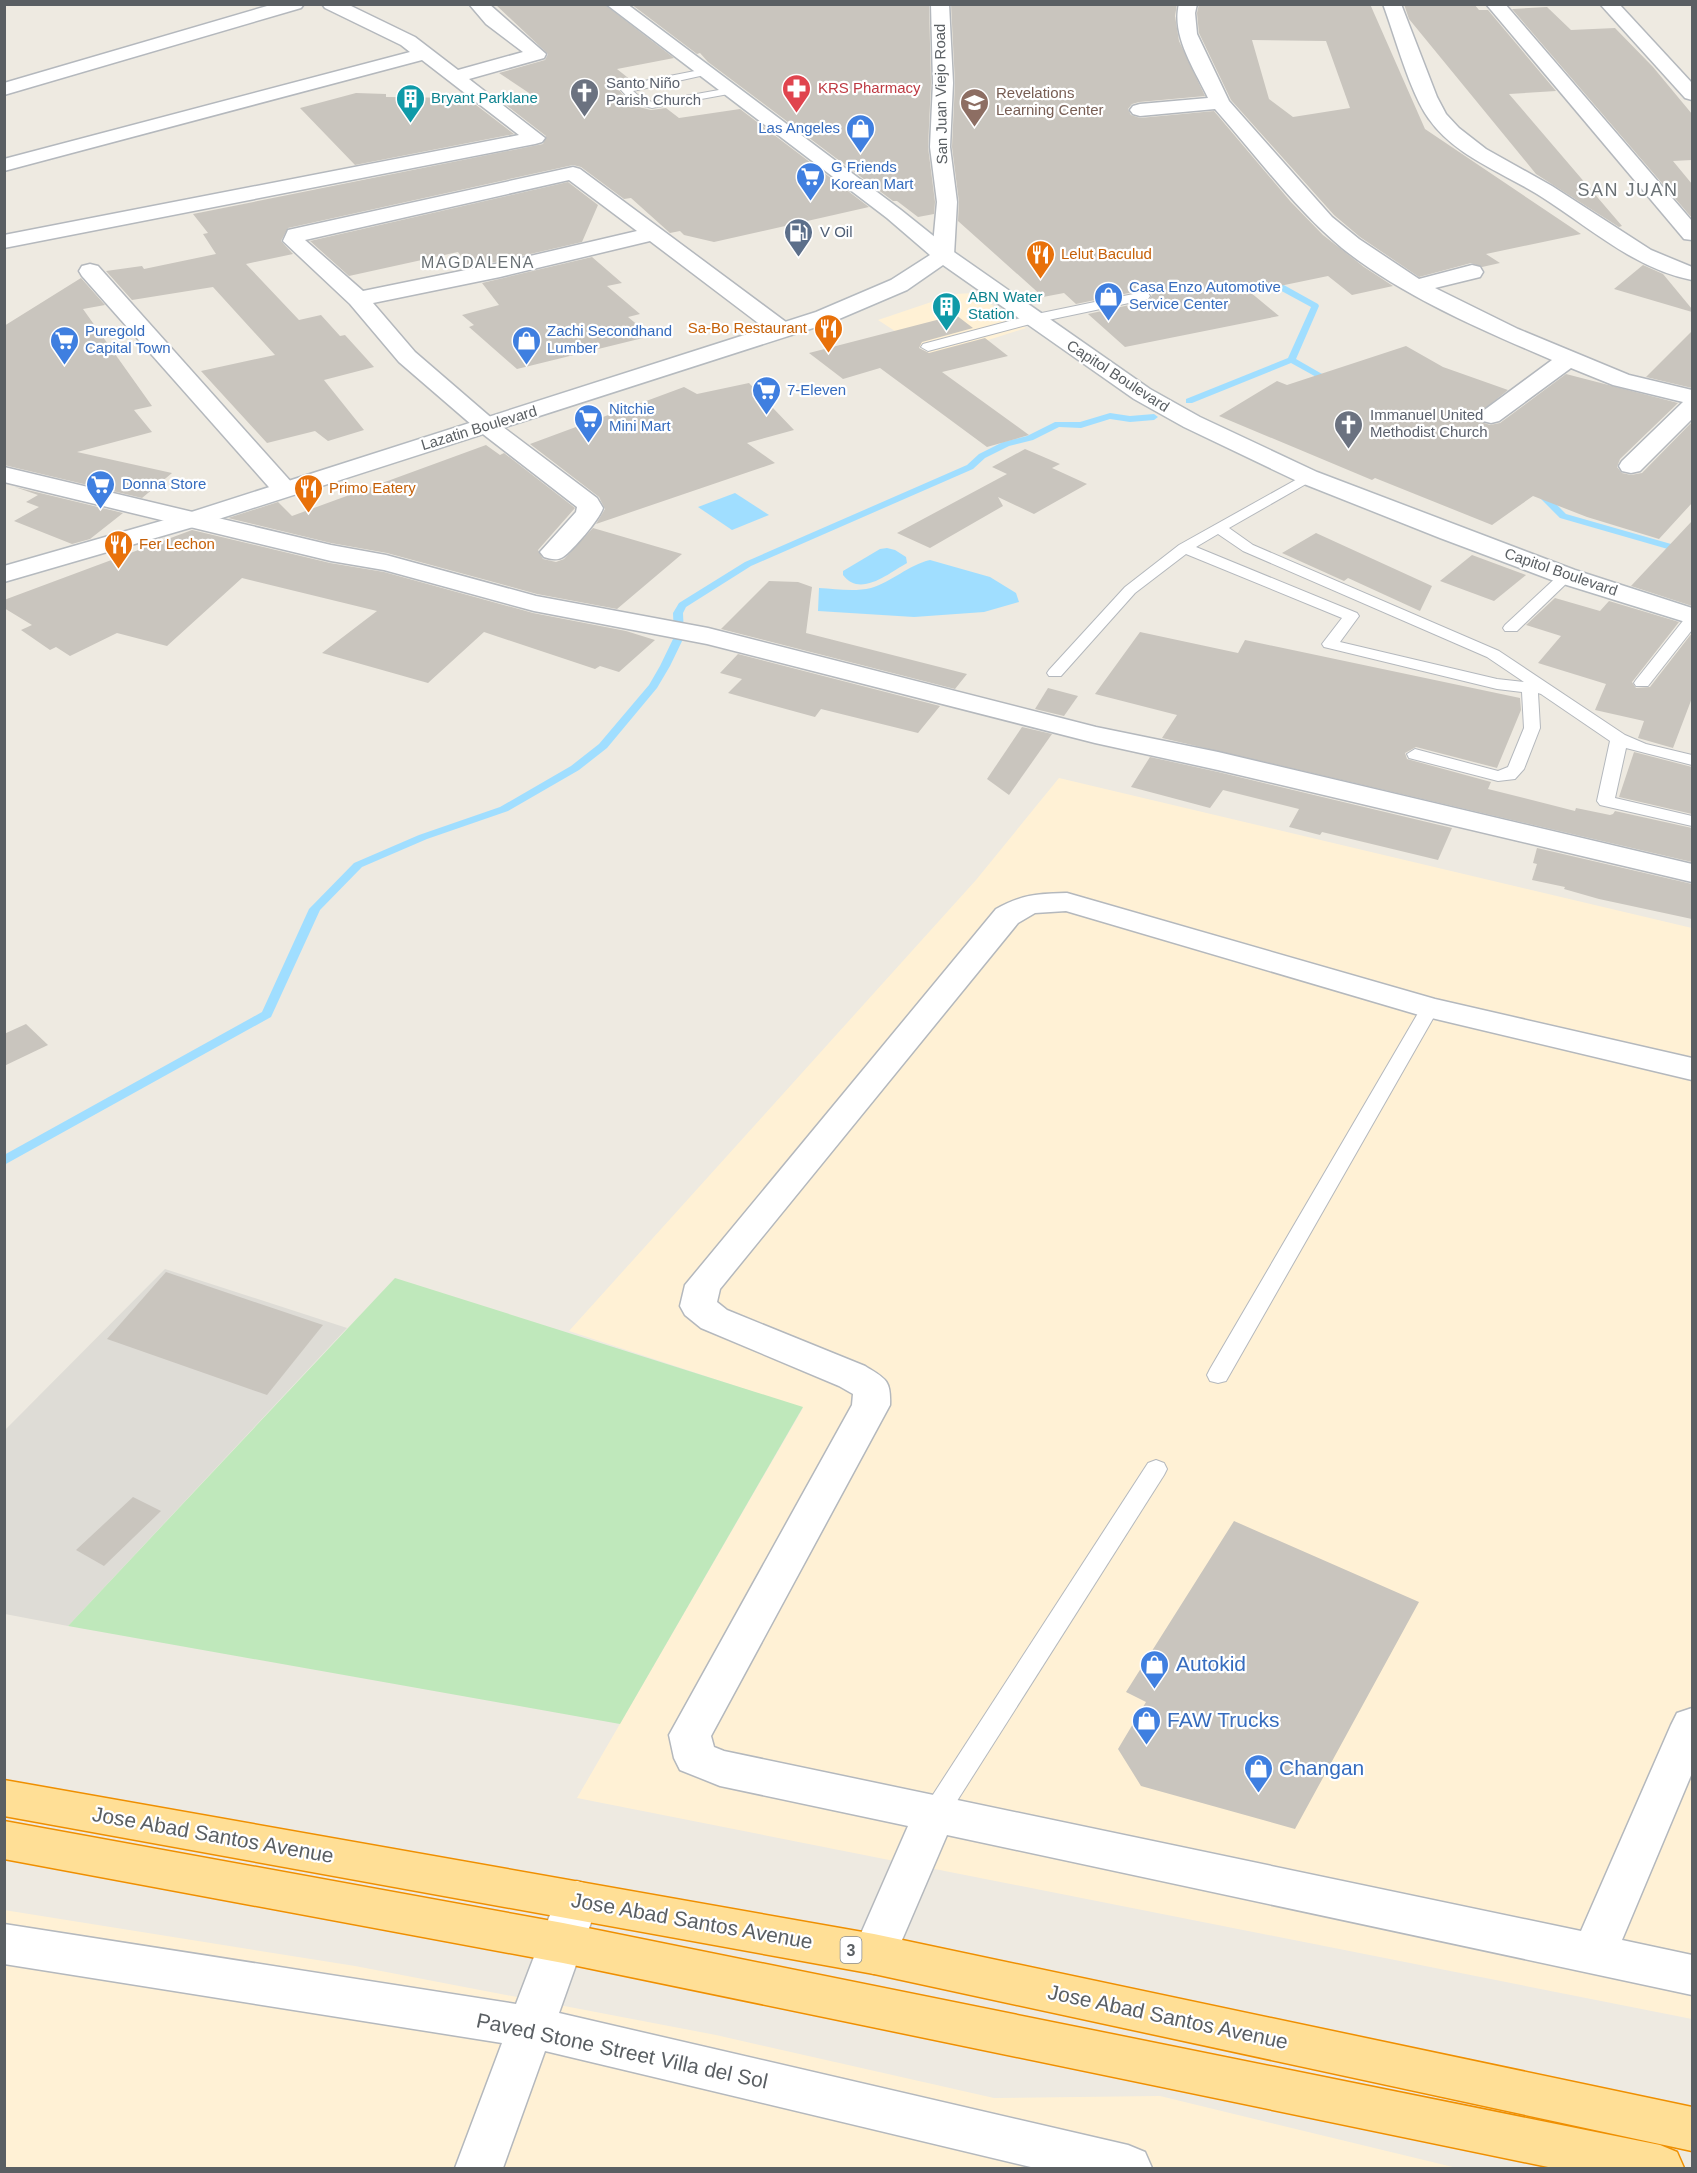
<svg xmlns="http://www.w3.org/2000/svg" width="1697" height="2173" font-family="Arial,sans-serif">
	<rect width="100%" height="100%" fill="#eeeae1"/>
	<!-- commercial -->
	<g fill="#fff1d5">
		<path d="M974 293 1026 328 935 357 878 320 955 294Z"/>
		<path d="M1059 778 1692 928V2019L577 1798 803 1408 569 1331 976 880Z"/>
		<path d="M4 1910 355 1966 716 2035 994 2098 1160 2096 1457 2168H5Z"/>
	</g>
	<!-- industrial -->
	<path fill="#dedcd6" d="M165 1269 347 1328 68 1626 5 1614V1430Z"/>
	<!-- green -->
	<path fill="#bfe8bb" d="M395 1278 803 1407 620 1724 68 1626Z"/>
	<!-- water -->
	<g fill="#a0deff">
		<path d="M735 493 769 515 732 530 698 507Z"/>
		<path d="M887 548 895 550 906 557 907 563C889 573 860 598 843 575V571L880 549Z"/>
		<path d="M930 560 990 577 1016 593 1019 602 984 612 914 617 818 611 819 588C836 589 854 592 871 588 892 582 908 565 930 560Z"/>
	</g>
	<g fill="none" stroke-linecap="round" stroke-linejoin="round">
		<!-- stream -->
		<g fill="#a0deff" fill-rule="evenodd">
			<path d="M1261 279 1282 284 1318 304 1319 306 1296 359 1336 382 1329 384 1291 363 1192 403H1186V399L1288 358 1311 307 1276 288 1261 283Z"/>
			<path d="M1110 413 1130 416 1154 414 1158 417 1154 420 1130 422 1110 419 1081 428 1059 427 1033 440 1009 446 985 458 973 469 751 566 686 607 683 613 684 637 670 666 657 688 607 748 579 770 508 811 427 839 362 867 320 910 271 1017 4 1165V1155L262 1012 309 909 354 863 419 835 500 807 571 766 599 744 649 685 660 666 674 637 673 613 679 603 745 562 967 465 979 454 1003 442 1027 436 1055 422H1080Z"/>
			<path d="M1538 488 1541 489 1566 514 1692 550V556L1560 518 1533 491Z"/>
		</g>
	</g>
	<!-- building -->
	<g fill="#c9c5be" fill-rule="evenodd">
		<path d="M495 4H604L674 58 617 69 632 81 619 90 631 105 651 110 666 108 679 118 740 109 869 207 714 242 684 235 680 231 670 233 631 198 624 199 581 167 573 165 288 228 281 241 293 254 246 264 299 320 321 315 340 336 345 335 374 367 324 380 364 430 328 441 315 431 267 443 201 371 275 355 213 287 132 300 106 271 142 266 144 269 216 254 203 234 208 233 193 214 543 144 546 136 497 98 538 99 499 73 545 60 548 54Z"/>
		<path d="M631 4H929L931 83 928 147 935 202 934 214 918 217 897 201H893L708 62 700 53 697 54Z"/>
		<path d="M951 4H1177L1175 16 1179 41 1205 96 1139 102 1132 104 1128 109 1131 115 1140 118 1214 111 1290 201 1323 235 1364 267 1393 286 1352 295 1328 276 1250 292 1279 316 1125 347 1088 314 1148 301 1152 295 1148 291 1143 290 1076 304 1064 293 1043 297 958 221 959 202 952 147 955 83Z"/>
		<path d="M1199 4H1370L1425 129 1581 234 1486 254 1500 263 1482 267 1471 263 1419 277 1360 237 1334 215 1231 100 1199 33 1197 13ZM1252 40 1326 41 1350 108 1293 117 1269 99Z"/>
		<path d="M1404 4H1474L1479 10H1488L1556 91 1509 94 1622 226 1619 227 1536 174 1409 19Z"/>
		<path d="M1547 7 1571 30 1615 28 1653 67 1692 114V160L1673 161 1692 184V218L1512 9Z"/>
		<path d="M356 93 386 94V97L467 98 514 134 355 165 300 108Z"/>
		<path d="M568 182 598 205 582 242 500 261 469 267 458 252 349 276 310 241Z"/>
		<path d="M592 257 622 283 607 286 640 314 628 317 651 336 517 369 469 327 474 325 462 315 499 305 482 283Z"/>
		<path d="M1643 265 1663 274 1692 309V312L1614 289Z"/>
		<path d="M81 278 105 305 83 309 152 406 134 410 152 432 77 452 172 473 142 498 4 465V326Z"/>
		<path d="M956 315 973 328 922 342 919 348 929 353 985 338 1008 356 942 372 1029 435 987 447 880 368 843 379 809 353Z"/>
		<path d="M1692 331V388L1646 377Z"/>
		<path d="M1406 346 1443 367 1508 390 1477 415 1481 422 1490 425 1500 423 1566 374 1678 403 1620 459 1617 467 1622 473 1631 475 1642 473 1692 422V503L1659 539 1587 517 1533 496 1492 525 1375 478 1372 480 1219 416 1277 381 1287 385Z"/>
		<path d="M749 383 794 430 747 443 775 463 596 524 605 509 599 497 530 444 684 387 697 394Z"/>
		<path d="M486 445 500 455 504 453 575 508 538 550 543 559 556 562 564 559 593 528 682 554 617 609 537 594 387 553 331 543 228 518 278 502 292 516Z"/>
		<path d="M1025 449 1060 464 1052 468 1087 484 1034 514 998 497 1003 506 930 548 897 533 1007 474 992 467Z"/>
		<path d="M15 487 123 513 90 539 72 544 14 521 39 507 26 502 38 495Z"/>
		<path d="M1692 521V606L1631 586Z"/>
		<path d="M192 530 330 563 384 572 533 613 626 631 655 640 619 672 600 666 595 669 484 632 428 683 322 653 377 611 242 578 167 646 117 633 70 656 56 647 50 650 21 630 32 625 4 608V600Z"/>
		<path d="M1316 533 1432 586 1420 611 1348 578 1344 581 1282 553Z"/>
		<path d="M1472 555 1526 575 1494 601 1440 581Z"/>
		<path d="M769 581 798 582 812 587 806 633 967 674 955 689 721 629Z"/>
		<path d="M1555 598 1600 611 1609 601 1679 622 1632 682 1636 688 1650 687 1692 633V698L1673 748 1638 738 1644 721 1595 710 1606 684 1538 663 1561 636 1526 625Z"/>
		<path d="M1140 632 1238 653 1245 640 1520 698 1521 710 1497 768 1416 747 1405 753 1407 759 1491 782 1488 789 1575 811 1576 808 1610 815 1613 814 1615 811 1692 828V862L1162 738 1177 715 1095 694Z"/>
		<path d="M738 654 940 706 918 733 821 709 815 717 728 693 742 679 720 673Z"/>
		<path d="M1048 688 1078 696 1064 716 1035 709Z"/>
		<path d="M1022 727 1052 734 1009 795 987 779Z"/>
		<path d="M1634 752 1692 767V814L1619 797Z"/>
		<path d="M1150 757 1218 772 1452 828 1438 860 1322 832 1320 835 1289 827 1299 809 1223 790 1210 808 1131 787Z"/>
		<path d="M1537 848 1692 884V919L1599 899 1564 889 1565 887 1532 880 1537 864 1533 863Z"/>
		<path d="M26 1024 48 1045 4 1066V1034Z"/>
		<path d="M166 1272 323 1325 267 1395 107 1339Z"/>
		<path d="M133 1497 161 1511 104 1566 76 1550Z"/>
		<path d="M1234 1521 1419 1602 1295 1829 1141 1786 1118 1749 1146 1702 1126 1692Z"/>
	</g>
	<g fill="none" stroke-linecap="round" stroke-linejoin="round">
		<defs>
			<g id="service">
				<path d="M705 69 709 70V74L633 91 641 98 652 102 730 88 736 91 734 93 652 108 633 103 621 90 629 84Z"/>
				<path d="M1143 292 1148 293 1150 296 1148 299 1034 323 928 351 921 347 923 344 1032 315Z"/>
				<path d="M1308 473 1313 474 1315 477 1313 480 1229 528 1253 545 1499 651 1625 735 1646 744 1692 755V765L1626 748 1615 798 1692 816V826L1600 805 1597 801 1610 741 1541 694 1538 693 1540 728 1524 769 1515 779 1498 781 1409 758 1407 754 1415 749 1498 771 1508 767 1524 728 1522 692 1497 689 1324 647 1322 644 1342 618 1186 554 1135 593 1061 676H1049L1047 673 1049 670 1125 587 1179 545ZM1218 534 1243 551 1487 657 1524 682 1497 679 1340 642 1359 616 1357 613 1196 547Z"/>
				<path d="M1566 571 1571 573 1574 576 1571 579 1517 631H1505L1503 628 1505 625 1561 573Z"/>
				<path d="M1692 615V630L1648 686H1636L1634 683 1636 680 1686 617Z"/>
				<path d="M1430 1002 1437 1004 1439 1008 1226 1381 1218 1383 1210 1381 1207 1375 1210 1369 1421 1008 1423 1004Z"/>
				<path d="M1156 1460 1164 1463 1167 1469 1164 1475 943 1823 934 1826 925 1823 921 1815 925 1807 1148 1463Z"/>
			</g>
			<g id="minor">
				<path d="M274 4H304L301 8 4 95V83Z"/>
				<path d="M322 4H347L415 37 458 70 523 52 486 24 469 4H489L546 54 544 58 469 79 545 138 542 142 535 144 4 248V235L519 135 422 60 4 171V159L410 52 401 45 325 8Z"/>
				<path d="M1179 4H1197L1195 13 1197 34 1229 101 1332 217 1359 239 1419 279 1472 265 1480 267 1483 272 1480 277 1435 288 1518 329 1629 375 1692 390V419L1640 471 1631 473 1622 471 1619 466 1622 461 1683 402 1613 385 1571 368 1499 421 1491 423 1483 421 1479 416 1483 411 1552 360C1482 330 1402 296 1342 248 1296 210 1255 154 1215 109L1140 116 1133 114 1130 110 1133 106 1140 104 1208 98C1195 70 1171 36 1179 4Z"/>
				<path d="M1383 4H1401L1437 97 1446 114 1459 128 1486 149 1552 186 1651 250 1692 267V280C1634 269 1587 225 1537 194 1501 172 1454 155 1429 119 1410 93 1395 36 1383 4Z"/>
				<path d="M1486 4H1505L1692 221V240L1684 239Z"/>
				<path d="M1600 4H1619L1692 83V100L1685 98Z"/>
				<path d="M573 167 580 169 790 325 793 330 790 335 782 337 774 335 650 241 500 277 373 303 415 352 495 421 597 498 603 508C599 520 573 550 563 557 557 561 550 559 544 557L540 552 576 512 577 507 479 431 399 362 350 304 283 241 288 230ZM569 180 637 231 500 263 363 291 305 240Z"/>
				<path d="M90 264 98 266 293 484 296 489 293 494 284 496 275 494 82 276 79 271 82 266Z"/>
				<path d="M4 467 331 545 386 555 536 596 708 628 1096 727 1218 752 1692 864V882L1218 770 1095 743 707 644 534 611 384 570 331 561 4 482Z"/>
				<path d="M1067 893 1435 999 1692 1058V1080L1419 1015 1066 911 1035 913 1018 923 720 1289 717 1302 727 1310 865 1366C886 1379 891 1380 890 1405L711 1736 714 1747 724 1751 1581 1931 1671 1725 1677 1713 1692 1708V1773L1622 1940 1692 1955V1995L947 1835 890 1968 874 1974 858 1968 852 1954 908 1826 720 1786 680 1770 674 1758 669 1735 852 1405 853 1394 839 1386 701 1328 685 1315 680 1306 685 1285 996 909C1024 894 1036 894 1067 893Z"/>
				<path d="M577 1881 593 1886 599 1900 559 2013 1128 2145 1145 2152 1152 2168H1035L545 2051 503 2168H455L502 2043 4 1964V1924L516 2004 561 1886Z"/>
			</g>
			<path id="tertiary" d="M931 4H949L953 83 950 147 957 202 954 255 951 260 943 261 935 260 932 255 937 202 930 147 933 83Z"/>
			<path id="secondary" d="M606 4H627L901 210 951 250 1150 389 1200 417 1317 472 1575 570 1692 608V624L1557 582 1440 538 1299 482 1184 427 1134 399 943 265 907 290 832 322 200 525 4 582V566L182 515 816 312 891 280 930 255 887 218Z"/>
			<g id="trunk">
				<path d="M4 1780 874 1934 1692 2107V2151L874 1974 4 1816Z"/>
				<path d="M4 1821 563 1923 1660 2145 1677 2152 1684 2168H1553L563 1963 4 1859Z"/>
			</g>
		</defs>
		<!-- service casing -->
		<use href="#service" stroke="#b4b8bd" stroke-width="2"/>
		<!-- minor casing -->
		<use href="#minor" stroke="#b4b8bd" stroke-width="3"/>
		<!-- tertiary casing -->
		<use href="#tertiary" stroke="#b4b8bd" stroke-width="3"/>
		<!-- secondary casing -->
		<use href="#secondary" stroke="#b5babf" stroke-width="3"/>
		<!-- trunk casing -->
		<use href="#trunk" stroke="#ef8f00" stroke-width="3"/>
		<!-- service -->
		<use href="#service" fill="#fff" fill-rule="evenodd"/>
		<!-- minor -->
		<use href="#minor" fill="#fff" fill-rule="evenodd"/>
		<!-- tertiary -->
		<use href="#tertiary" fill="#fff" fill-rule="evenodd"/>
		<!-- secondary -->
		<use href="#secondary" fill="#fff" fill-rule="evenodd"/>
		<!-- trunk -->
		<use href="#trunk" fill="#ffdf96" fill-rule="evenodd"/>
	</g>
	<!-- icons -->
	<defs>
		<symbol id="pharmacy-pin" viewBox="-11 -11 22 30"><path d="M0 17L-7.5 6A9.5 9.5 0 1 1 7.5 6Z" fill="#e0444e" stroke="#fff"/><path d="M-2-6h4v4h4v4h-4v4h-4v-4h-4v-4h4Z" fill="#fff"/></symbol>
		<symbol id="church-pin" viewBox="-11 -11 22 30"><path d="M0 17L-7.5 6A9.5 9.5 0 1 1 7.5 6Z" fill="#6b7280" stroke="#fff"/><path d="M-1.2-6h2.4v3.5h3.3v2.4h-3.3V6h-2.4V-.1h-3.3v-2.4h3.3Z" fill="#fff"/></symbol>
		<symbol id="building-pin" viewBox="-11 -11 22 30"><path d="M0 17L-7.5 6A9.5 9.5 0 1 1 7.5 6Z" fill="#0f9aa8" stroke="#fff"/><path d="M-4-6H4V6H1V3H-1V6H-4ZM-2.5-4.3h1.7v1.8h-1.7ZM.8-4.3h1.7v1.8H.8ZM-2.5-1h1.7V.8h-1.7ZM.8-1h1.7V.8H.8Z" fill="#fff"/></symbol>
		<symbol id="school-pin" viewBox="-11 -11 22 30"><path d="M0 17L-7.5 6A9.5 9.5 0 1 1 7.5 6Z" fill="#8d6e63" stroke="#fff"/><path d="M0-5L7-2L0 1L-7-2ZM-4 1L0 2.5L4 1V4Q0 6-4 4Z" fill="#fff"/></symbol>
		<symbol id="shop-pin" viewBox="-11 -11 22 30"><path d="M0 17L-7.5 6A9.5 9.5 0 1 1 7.5 6Z" fill="#3f7fe0" stroke="#fff"/><path d="M-5-2.5h2.3a2.7 3.5 0 0 1 5.4 0H5L5.5 6h-11ZM-1.5-2.5h3a1.5 2.3 0 0 0-3 0Z" fill="#fff"/></symbol>
		<symbol id="supermarket-pin" viewBox="-11 -11 22 30"><path d="M0 17L-7.5 6A9.5 9.5 0 1 1 7.5 6Z" fill="#3f7fe0" stroke="#fff"/><path d="M-6-5.5h2.5l.6 2H6L4.5 2H-2.5L-4.4-4H-6ZM-1.5 3.2a1.3 1.3 0 1 0 .1 0ZM3 3.2a1.3 1.3 0 1 0 .1 0Z" fill="#fff"/></symbol>
		<symbol id="fuel-pin" viewBox="-11 -11 22 30"><path d="M0 17L-7.5 6A9.5 9.5 0 1 1 7.5 6Z" fill="#5c6f8a" stroke="#fff"/><path d="M-5.5-6h7V0h2V4h1.3V-2.5L3-4.5l.8-.8L6-3V5H2.5V1h-1V6h-7ZM-4.2-4.7v3.2H.2V-4.7Z" fill="#fff"/></symbol>
		<symbol id="restaurant-pin" viewBox="-11 -11 22 30"><path d="M0 17L-7.5 6A9.5 9.5 0 1 1 7.5 6Z" fill="#e8710a" stroke="#fff"/><path d="M-5-6h1v4h1v-4h1v4h1v-4h1v5L-1.5 .5V6h-2V.5L-5-1ZM5-6V6H3V1.5H1.5Q1.5-4 5-6Z" fill="#fff"/></symbol>
	</defs>
	<g fill-rule="evenodd">
		<use href="#pharmacy-pin" x="780" y="72" width="33" height="45"/>
		<use href="#church-pin" x="568" y="76" width="33" height="45"/>
		<use href="#building-pin" x="394" y="82" width="33" height="45"/>
		<use href="#school-pin" x="958" y="86" width="33" height="45"/>
		<use href="#shop-pin" x="844" y="112" width="33" height="45"/>
		<use href="#supermarket-pin" x="794" y="160" width="33" height="45"/>
		<use href="#fuel-pin" x="782" y="216" width="33" height="45"/>
		<use href="#restaurant-pin" x="1024" y="238" width="33" height="45"/>
		<use href="#shop-pin" x="1092" y="280" width="33" height="45"/>
		<use href="#building-pin" x="930" y="290" width="33" height="45"/>
		<use href="#restaurant-pin" x="812" y="312" width="33" height="45"/>
		<use href="#supermarket-pin" x="48" y="324" width="33" height="45"/>
		<use href="#shop-pin" x="510" y="324" width="33" height="45"/>
		<use href="#supermarket-pin" x="750" y="374" width="33" height="45"/>
		<use href="#supermarket-pin" x="572" y="402" width="33" height="45"/>
		<use href="#church-pin" x="1332" y="408" width="33" height="45"/>
		<use href="#supermarket-pin" x="84" y="468" width="33" height="45"/>
		<use href="#restaurant-pin" x="292" y="472" width="33" height="45"/>
		<use href="#restaurant-pin" x="102" y="528" width="33" height="45"/>
		<use href="#shop-pin" x="1138" y="1648" width="33" height="45"/>
		<use href="#shop-pin" x="1130" y="1704" width="33" height="45"/>
		<use href="#shop-pin" x="1242" y="1752" width="33" height="45"/>
	</g>
	<g text-anchor="middle" stroke-width="4.5" stroke-linejoin="round" paint-order="stroke">
		<!-- far-worship labels -->
		<g font-size="15" fill="#5b616d" stroke="#fff" text-anchor="start">
			<text x="606" y="88">Santo Niño<tspan x="606" dy="17">Parish Church</tspan></text>
			<text x="1370" y="420">Immanuel United<tspan x="1370" dy="17">Methodist Church</tspan></text>
		</g>
		<!-- far-health labels -->
		<g font-size="15" fill="#be3a42" stroke="#fff" text-anchor="start">
			<text x="818" y="93">KRS Pharmacy</text>
		</g>
		<!-- far-education labels -->
		<g font-size="15" fill="#785e54" stroke="#fff" text-anchor="start">
			<text x="996" y="98">Revelations<tspan x="996" dy="17">Learning Center</tspan></text>
		</g>
		<!-- far-street labels -->
		<g font-size="15" fill="#5a5f63" stroke="#fff">
			<text transform="translate(941 94) rotate(-91)" y="5">San Juan Viejo Road</text>
			<text transform="translate(1118 376) rotate(33)" y="5">Capitol Boulevard</text>
			<text transform="translate(479 428) rotate(-17)" y="5">Lazatin Boulevard</text>
			<text transform="translate(1561 572) rotate(19)" y="5">Capitol Boulevard</text>
		</g>
		<!-- far-culture labels -->
		<g font-size="15" fill="#0d838f" stroke="#fff" text-anchor="start">
			<text x="431" y="103">Bryant Parklane</text>
			<text x="968" y="302">ABN Water<tspan x="968" dy="17">Station</tspan></text>
		</g>
		<!-- far-shop labels -->
		<g font-size="15" fill="#366cbe" stroke="#fff" text-anchor="start">
			<text x="840" y="133" text-anchor="end">Las Angeles</text>
			<text x="831" y="172">G Friends<tspan x="831" dy="17">Korean Mart</tspan></text>
			<text x="1129" y="292">Casa Enzo Automotive<tspan x="1129" dy="17">Service Center</tspan></text>
			<text x="85" y="336">Puregold<tspan x="85" dy="17">Capital Town</tspan></text>
			<text x="547" y="336">Zachi Secondhand<tspan x="547" dy="17">Lumber</tspan></text>
			<text x="787" y="395">7-Eleven</text>
			<text x="609" y="414">Nitchie<tspan x="609" dy="17">Mini Mart</tspan></text>
			<text x="122" y="489">Donna Store</text>
		</g>
		<!-- far-service labels -->
		<g font-size="15" fill="#4e5e75" stroke="#fff" text-anchor="start">
			<text x="820" y="237">V Oil</text>
		</g>
		<!-- far-food labels -->
		<g font-size="15" fill="#c56008" stroke="#fff" text-anchor="start">
			<text x="1061" y="259">Lelut Baculud</text>
			<text x="807" y="333" text-anchor="end">Sa-Bo Restaurant</text>
			<text x="329" y="493">Primo Eatery</text>
			<text x="139" y="549">Fer Lechon</text>
		</g>
		<!-- far-neighbourhood labels -->
		<g font-size="16" letter-spacing="1.5" fill="#6a7175" stroke="#fff">
			<text x="478" y="268">MAGDALENA</text>
		</g>
		<!-- shield labels -->
		<rect fill="#fff" stroke="#8c8f92" stroke-width="1.5" x="840.5" y="1937" width="21" height="26" rx="4.5"/>
		<g font-size="16" font-weight="bold" fill="#5a5f63">
			<text x="851" y="1956">3</text>
		</g>
		<!-- far-quarter labels -->
		<g font-size="18" letter-spacing="1.5" fill="#6a7175" stroke="#fff">
			<text x="1628" y="196">SAN JUAN</text>
		</g>
		<!-- near-shop labels -->
		<g font-size="21" fill="#366cbe" stroke="#fff" text-anchor="start">
			<text x="1176" y="1671">Autokid</text>
			<text x="1167" y="1727">FAW Trucks</text>
			<text x="1279" y="1775">Changan</text>
		</g>
		<!-- near-street labels -->
		<g font-size="21" fill="#5a5f63" stroke="#fff">
			<text transform="translate(213 1835) rotate(10)" y="7">Jose Abad Santos Avenue</text>
			<text transform="translate(692 1921) rotate(10)" y="7">Jose Abad Santos Avenue</text>
			<text transform="translate(1168 2017) rotate(12)" y="7">Jose Abad Santos Avenue</text>
			<text transform="translate(622 2051) rotate(12)" y="7">Paved Stone Street Villa del Sol</text>
		</g>
	</g>
	<!-- border -->
	<rect width="1697" height="2173" fill="none" stroke="#5a5f63" stroke-width="12"/>
</svg>
